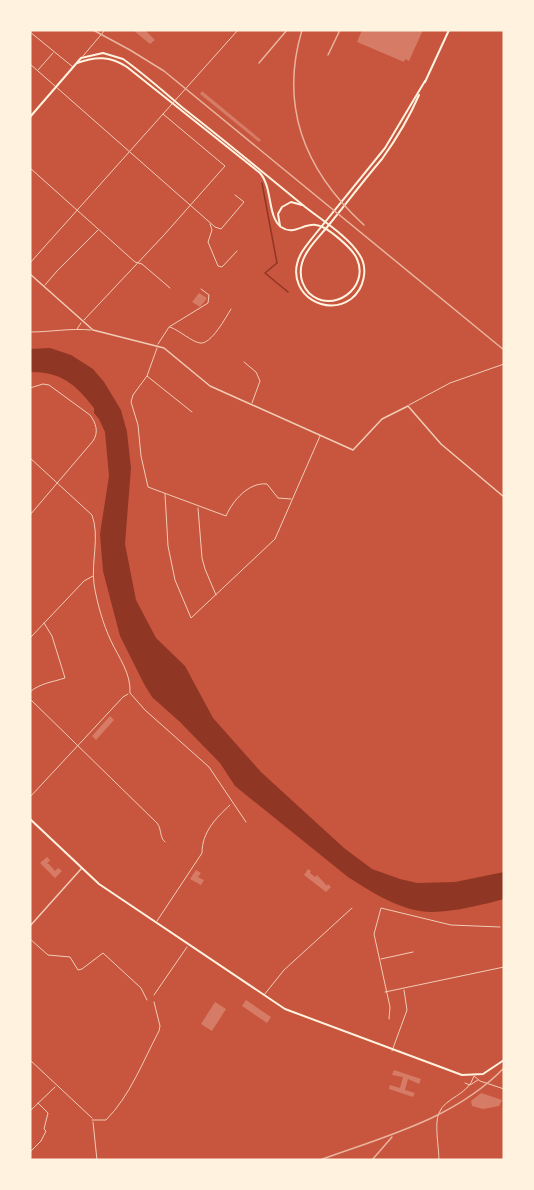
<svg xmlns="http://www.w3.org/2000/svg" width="534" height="1190" font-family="Barlow,sans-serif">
	<rect width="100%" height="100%" fill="#c8553d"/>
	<!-- water -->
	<path fill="#8f3625" d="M50 348 71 355 93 369 104 382 121 410 127 432 131 468 125 544 136 600 156 638 185 666 213 718 261 772 286 795 344 848 372 869 400 879 417 883 455 882 504 872V899C481 905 444 915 420 911 395 907 368 890 348 877L235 786 220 763 180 722 152 697 144 684 120 636 103 571 100 534 109 476 105 432 99 419 94 413V408C75 384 62 372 30 372V349Z"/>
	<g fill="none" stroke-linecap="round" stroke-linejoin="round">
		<!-- stream -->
		<path stroke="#8f3625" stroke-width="1.5" d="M262 183 277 263 265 273 288 292"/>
	</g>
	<!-- building -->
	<g fill="#d67c66">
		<path d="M133 30H145L155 40 150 44Z"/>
		<path d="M362 30H423L409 61 405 59 404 62 357 42Z"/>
		<path d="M202 91 261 140 259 142 200 94Z"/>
		<path d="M199 293 207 298 200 307 192 302Z"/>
		<path d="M110 716 114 720 96 740 92 736Z"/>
		<path d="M47 857 50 860 47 864H49L55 871 58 868 62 871 55 878 40 863Z"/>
		<path d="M308 869 311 871 310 873 315 877 317 875 327 886 328 884 331 887 326 892 304 875Z"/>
		<path d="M196 870 201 873 198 877 204 880 201 885 190 879Z"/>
		<path d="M246 1000 271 1017 267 1023 242 1006Z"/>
		<path d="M215 1002 226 1009 212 1031 201 1024Z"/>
		<path d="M394 1070 421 1079 419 1084 408 1079 405 1090 415 1093 413 1097 389 1089 390 1085 400 1088 403 1077 392 1075Z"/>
		<path d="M481 1093 502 1100 499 1106 483 1109 472 1106 471 1101Z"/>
	</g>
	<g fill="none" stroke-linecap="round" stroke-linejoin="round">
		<!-- service -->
		<g stroke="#f1ccb7" stroke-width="1">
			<path d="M45 285 57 271 98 230"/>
			<path d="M170 327C179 330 192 342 200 343 211 345 226 317 231 309"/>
			<path d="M198 508 202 558 205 569 216 595"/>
			<path d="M465 1083 470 1085 478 1080"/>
		</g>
		<!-- minor -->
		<g stroke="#f1ccb7" stroke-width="1">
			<path d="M30 32 73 67"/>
			<path d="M83 56 105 30"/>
			<path d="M30 64 215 227 221 229 244 202 235 195"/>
			<path d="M38 70 53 53"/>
			<path d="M30 168 135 262 142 264 170 288"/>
			<path d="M210 224 212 230 208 242 218 266 222 267 237 251"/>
			<path d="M30 263 238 30"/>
			<path d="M84 320 164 235 225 166 163 114"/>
			<path d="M77 329 81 323"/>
			<path d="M30 332C51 332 70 328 91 330"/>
			<path d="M158 344 169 327 208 303 209 295 201 289"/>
			<path d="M157 348 147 376 192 412"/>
			<path d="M244 362 256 372 260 381 252 403"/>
			<path d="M147 376 133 395 131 402 138 425 141 456 148 487 226 516C233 500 249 482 267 484L278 498 291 499"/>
			<path d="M30 388 43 384 49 385 90 415C96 423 99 432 93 441L30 515"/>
			<path d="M409 405 450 383 504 364"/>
			<path d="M30 458 92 515C100 537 91 561 94 584 97 603 103 624 111 641 119 658 131 673 130 693L145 710 209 767 246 822"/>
			<path d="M165 494 168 546 175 580 191 618 275 539 320 436"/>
			<path d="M30 638 84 581 93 576"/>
			<path d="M30 692C40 683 53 682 65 678L52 636 44 623"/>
			<path d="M30 699 157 823C162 829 159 837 165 842"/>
			<path d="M30 797 123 697 128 694"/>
			<path d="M157 921 202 853C202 832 216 818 230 805"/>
			<path d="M30 939 48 955 70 957 78 970 82 969 103 953 141 988 147 1000"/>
			<path d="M381 959 413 952"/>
			<path d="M385 992 504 967"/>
			<path d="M154 995 187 947"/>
			<path d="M264 995 284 970 352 908"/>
			<path d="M389 1019 390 1007 374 934 381 908 451 925 500 927"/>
			<path d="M392 1051 407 1010 404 990"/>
			<path d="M30 1060 92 1118"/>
			<path d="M30 1111 55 1087"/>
			<path d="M92 1120H106C130 1096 143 1061 159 1031L160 1026 154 1002"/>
			<path d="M93 1122 97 1160"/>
			<path d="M30 1152 41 1141 46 1131 44 1129 48 1113 38 1103"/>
			<path d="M439 1160C439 1148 434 1123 439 1113 445 1097 468 1096 474 1076L480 1081 504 1089"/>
		</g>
		<!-- tertiary -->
		<g stroke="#f1ccb7" stroke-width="1.5">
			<path d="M30 274 93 330 164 348 210 386 353 450 382 419 408 406 441 444 504 497"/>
			<path d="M30 926 81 869"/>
		</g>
		<!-- secondary -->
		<g stroke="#fff3e0" stroke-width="2">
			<path d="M77 63C96 56 110 56 127 67L260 173C273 188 267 216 281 227 294 236 303 223 316 225 327 226 353 249 357 259 370 288 332 315 309 293 302 285 299 274 302 263 306 249 319 237 328 226 346 204 363 181 382 159 397 138 409 118 419 95"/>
			<path d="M425 82 449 30"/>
			<path d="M30 117 81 58 103 53 123 59C144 74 163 91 183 108 224 140 264 173 304 206 320 219 348 236 359 254 369 268 364 289 351 299 326 317 290 295 297 264 299 254 306 246 313 237L385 148 425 81"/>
			<path d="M280 226 278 214 282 207 291 202 302 205"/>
			<path d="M30 819 99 884 285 1009 462 1075 483 1074 504 1060"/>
		</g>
		<!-- rail -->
		<g stroke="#e9b49f" stroke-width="1.5">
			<path d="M93 30 130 50 164 71 504 350"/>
			<path d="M302 30C279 107 306 172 364 225"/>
			<path d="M328 55 340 30"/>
			<path d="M259 63 287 30"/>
			<path d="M320 1160C386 1136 454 1119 504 1068"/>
			<path d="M372 1160 392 1137"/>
		</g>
	</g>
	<!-- border -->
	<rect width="534" height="1190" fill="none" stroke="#fff3e0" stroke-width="63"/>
</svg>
